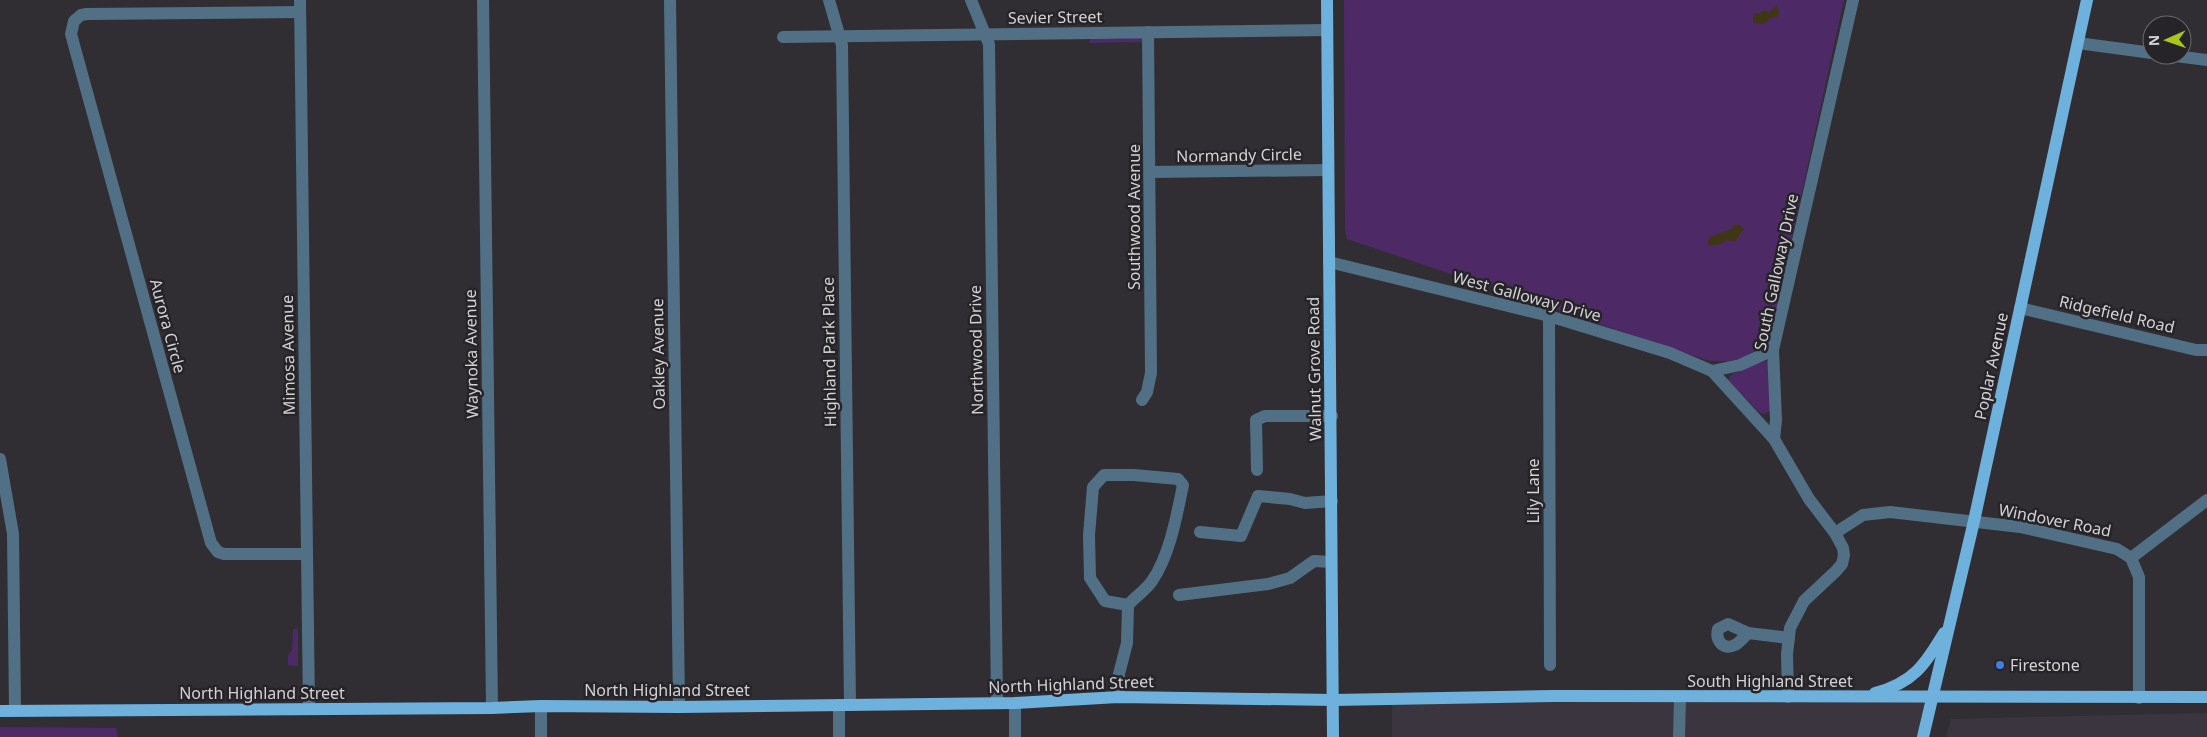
<svg xmlns="http://www.w3.org/2000/svg" width="2207" height="737" font-family="'Noto Sans',sans-serif">
	<rect width="100%" height="100%" fill="#302e32"/>
	<!-- built -->
	<g fill="#3b353f">
		<path d="M1934 697 1923 737H1392V699Z"/>
		<path d="M2207 713V737H1946L1951 719Z"/>
	</g>
	<!-- green -->
	<g fill="#4d2a66">
		<path d="M1344 0H1844L1772 329C1757 356 1737 365 1706 360L1347 239 1345 230Z"/>
		<path d="M1143 38 1144 42 1090 43V39Z"/>
		<path d="M1764 360 1768 362 1770 411 1763 414 1759 412 1728 380 1731 375Z"/>
		<path d="M293 629H298V666L288 665V655L292 651Z"/>
		<path d="M0 727 116 728 118 737H0Z"/>
	</g>
	<!-- sand -->
	<g fill="#3f3616">
		<path d="M1776 6 1779 10 1778 17 1770 18 1764 24 1753 23V13L1760 14 1763 10 1769 12Z"/>
		<path d="M1736 224 1740 225 1744 229 1735 242 1727 240C1723 244 1713 247 1707 244L1710 237 1731 229Z"/>
	</g>
	<g fill="none" stroke-linecap="round" stroke-linejoin="round">
		<!-- minor -->
		<g stroke="#517085" stroke-width="12">
			<path d="M300 0 309 709"/>
			<path d="M483 0 492 708"/>
			<path d="M670 0 679 707"/>
			<path d="M829 0 842 45 850 705"/>
			<path d="M971 0 989 44 997 703"/>
			<path d="M300 12 87 14 81 15 74 21 71 34 211 543 218 552 224 554H307"/>
			<path d="M783 37 1327 30"/>
			<path d="M2078 43 2152 53"/>
			<path d="M2168 55 2207 60"/>
			<path d="M1150 172 1327 170"/>
			<path d="M1329 262 1549 316 1670 353 1712 371 1740 365 1773 350"/>
			<path d="M2020 308 2196 350H2207"/>
			<path d="M1549 316 1550 665"/>
			<path d="M1712 371 1774 439"/>
			<path d="M1142 400 1147 392 1151 373 1148 32"/>
			<path d="M0 459 13 534 15 710"/>
			<path d="M1257 470 1256 420 1265 416H1332"/>
			<path d="M1104 475H1134L1178 479 1183 485C1177 514 1170 555 1152 581 1146 590 1135 597 1128 605L1105 601 1090 578 1089 535 1093 487Z"/>
			<path d="M1200 532 1241 536 1258 496 1290 499 1305 503 1332 501"/>
			<path d="M1835 533 1863 515 1890 512 2020 527 2117 549 2131 558 2139 577V698"/>
			<path d="M2131 558 2207 500"/>
			<path d="M1179 595 1268 584 1290 578 1314 561 1331 562"/>
			<path d="M1748 633C1744 637 1740 642 1735 645 1723 651 1715 640 1718 629L1728 624 1748 633 1789 638"/>
			<path d="M1118 697 1119 674 1127 643 1128 605"/>
			<path d="M1788 697 1787 654 1790 628 1804 601 1836 571 1842 564 1844 555 1843 548 1835 533 1809 499 1774 439 1776 420 1773 350 1853 0"/>
			<path d="M541 737V706"/>
			<path d="M839 737V705"/>
			<path d="M1015 737V703"/>
			<path d="M1679 737 1680 698"/>
		</g>
		<!-- major -->
		<g stroke="#6eb1dc" stroke-width="12">
			<path d="M1327 0 1333 737"/>
			<path d="M1875 693C1913 683 1925 665 1944 633"/>
			<path d="M0 711 492 708 541 706 679 707 1015 703 1118 697 1333 700 1553 696 2207 697"/>
			<path d="M1923 737 1974 521 2087 0"/>
		</g>
	</g>
	<!-- markers -->
	<circle fill="#3f7fe0" stroke="#262428" stroke-width="2" cx="2000" cy="665" r="5"/>
	<g text-anchor="middle" stroke-width="5" stroke-linejoin="round" paint-order="stroke">
		<!-- street labels -->
		<g font-size="16" fill="#d2d1d3" stroke="#262428">
			<text transform="translate(1055 17) rotate(-1)" y="6">Sevier Street</text>
			<text transform="translate(1239 155) rotate(-1)" y="6">Normandy Circle</text>
			<text transform="translate(1134 217) rotate(-90)" y="6">Southwood Avenue</text>
			<text transform="translate(1776 272) rotate(-78)" y="6">South Galloway Drive</text>
			<text transform="translate(1527 296) rotate(15)" y="6">West Galloway Drive</text>
			<text transform="translate(2117 314) rotate(13)" y="6">Ridgefield Road</text>
			<text transform="translate(168 326) rotate(75)" y="6">Aurora Circle</text>
			<text transform="translate(976 350) rotate(-91)" y="6">Northwood Drive</text>
			<text transform="translate(829 352) rotate(-91)" y="6">Highland Park Place</text>
			<text transform="translate(471 354) rotate(-91)" y="6">Waynoka Avenue</text>
			<text transform="translate(658 354) rotate(-91)" y="6">Oakley Avenue</text>
			<text transform="translate(288 355) rotate(-91)" y="6">Mimosa Avenue</text>
			<text transform="translate(1991 366) rotate(-78)" y="6">Poplar Avenue</text>
			<text transform="translate(1314 369) rotate(-91)" y="6">Walnut Grove Road</text>
			<text transform="translate(1533 491) rotate(-90)" y="6">Lily Lane</text>
			<text transform="translate(2055 520) rotate(11)" y="6">Windover Road</text>
			<text x="1770" y="687">South Highland Street</text>
			<text transform="translate(1071 684) rotate(-2)" y="6">North Highland Street</text>
			<text x="667" y="696">North Highland Street</text>
			<text x="262" y="699">North Highland Street</text>
		</g>
		<!-- poi labels -->
		<g font-size="16" fill="#d2d1d3" stroke="#262428" text-anchor="start">
			<text x="2010" y="671">Firestone</text>
		</g>
	</g>
	<!-- north arrow -->
	<g transform="translate(2167 40) rotate(268)"><circle r="24" fill="#262428" stroke="#6b696c"/>
	<path d="M0-4L9 19L0 12L-9 19Z" fill="#a9c71b"/>
	<text y="-8" font-size="14" font-weight="bold" text-anchor="middle" fill="#d2d1d3">N</text>
	</g>
</svg>
